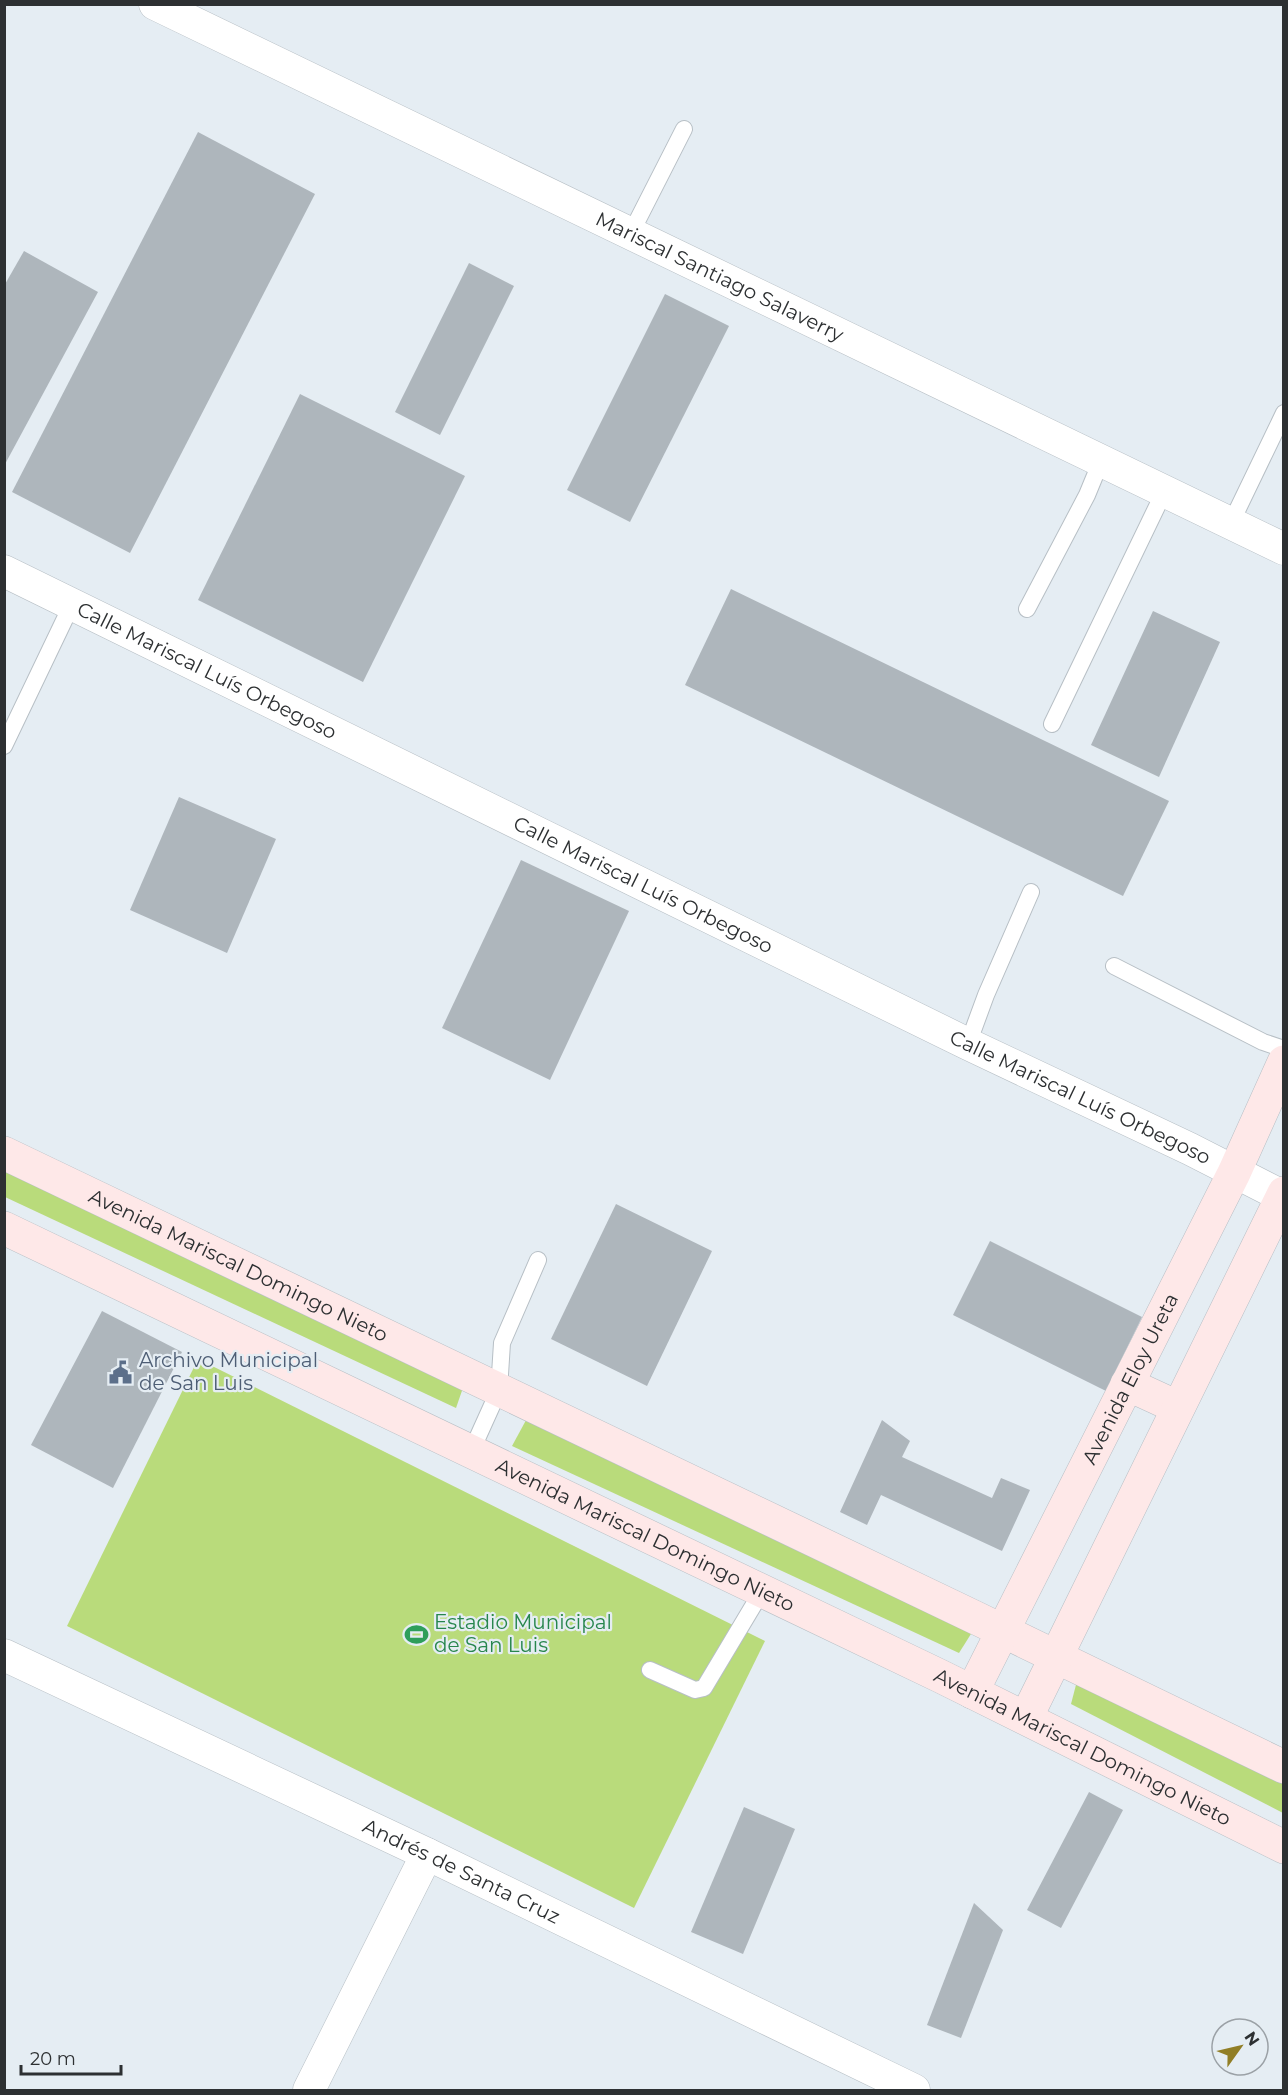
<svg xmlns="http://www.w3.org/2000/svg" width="1288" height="2095" font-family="Montserrat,sans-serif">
	<rect width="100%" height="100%" fill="#e5edf3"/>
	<!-- green -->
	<g fill="#b9db7b">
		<path d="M5 1168 465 1382 456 1408 5 1197Z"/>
		<path d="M198 1359 765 1641 634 1908 67 1626Z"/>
		<path d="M531 1411 976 1626 959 1653 512 1446Z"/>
		<path d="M1077 1681 1283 1782V1813L1071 1704Z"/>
	</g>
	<!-- building -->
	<g fill="#aeb6bc">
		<path d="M198 132 315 194 130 553 12 492Z"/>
		<path d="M24 251 98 292 4 466V286Z"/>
		<path d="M469 263 514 286 440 435 395 412Z"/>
		<path d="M665 294 729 326 630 522 567 490Z"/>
		<path d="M300 394 465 476 363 682 198 600Z"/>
		<path d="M731 589 1169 801 1123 896 685 685Z"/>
		<path d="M1153 611 1220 642 1159 777 1091 745Z"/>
		<path d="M179 797 276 839 227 953 130 910Z"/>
		<path d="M521 860 629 911 550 1080 442 1028Z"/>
		<path d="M616 1204 712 1251 647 1386 551 1339Z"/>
		<path d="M990 1241 1142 1317 1106 1391 953 1315Z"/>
		<path d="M102 1311 182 1352 113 1488 31 1445Z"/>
		<path d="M882 1420 910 1441 902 1457 992 1498 1001 1478 1030 1490 1002 1551 881 1495 867 1525 840 1512Z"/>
		<path d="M1089 1792 1123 1810 1061 1928 1027 1910Z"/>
		<path d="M744 1807 795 1829 743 1954 691 1932Z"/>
		<path d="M974 1903 1003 1930 961 2038 927 2025Z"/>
	</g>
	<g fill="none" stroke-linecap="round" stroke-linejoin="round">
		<defs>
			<g id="lane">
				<path d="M631 233 684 129"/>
				<path d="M1231 523 1284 413"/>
				<path d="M1027 609 1087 495 1101 461"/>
				<path d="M1052 724 1164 492"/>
				<path d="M4 746 72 604"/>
				<path d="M1114 966 1263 1042 1284 1049"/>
				<path d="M968 1044 986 995 1031 892"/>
				<path d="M471 1452 499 1390 502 1343 538 1260"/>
				<path d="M650 1670 695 1690 704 1688 762 1591"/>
			</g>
			<g id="street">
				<path id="s1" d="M155 4 1284 549"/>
				<path id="s2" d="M4 571 968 1044 1190 1149 1284 1197"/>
				<path id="s3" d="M4 1655 427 1854 914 2090"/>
				<path d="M309 2090 427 1854"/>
			</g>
			<g id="secondary">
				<path id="s4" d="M4 1153 972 1616 1284 1767"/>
				<path id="s5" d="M4 1228 940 1676 1284 1847"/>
				<path d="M1127 1384 1177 1407"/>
				<path id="s6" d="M972 1692 1234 1173 1284 1062"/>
				<path d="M1026 1718 1284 1193"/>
			</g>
		</defs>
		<!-- lane casing -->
		<use href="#lane" stroke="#b7bfc5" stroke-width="18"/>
		<!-- street casing -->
		<use href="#street" stroke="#b7bfc5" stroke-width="33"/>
		<!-- secondary casing -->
		<use href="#secondary" stroke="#b7bfc5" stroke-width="34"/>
		<!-- lane -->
		<use href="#lane" stroke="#fff" stroke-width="16"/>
		<!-- street -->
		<use href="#street" stroke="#fff" stroke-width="32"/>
		<!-- secondary -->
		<use href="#secondary" stroke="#fee8e8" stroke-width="33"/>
	</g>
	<!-- icons -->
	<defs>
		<symbol id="civic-bare" viewBox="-9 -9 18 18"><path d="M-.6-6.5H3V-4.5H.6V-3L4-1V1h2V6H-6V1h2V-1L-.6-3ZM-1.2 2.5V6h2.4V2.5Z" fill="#5c6f8a" stroke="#e5edf3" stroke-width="2.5" paint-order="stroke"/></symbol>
		<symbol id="stadium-bare" viewBox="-9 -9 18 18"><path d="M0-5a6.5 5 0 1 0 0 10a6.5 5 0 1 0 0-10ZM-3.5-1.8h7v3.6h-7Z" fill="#2e9e5b" stroke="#e5edf3" stroke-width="2.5" paint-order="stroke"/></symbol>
	</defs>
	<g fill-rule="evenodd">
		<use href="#civic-bare" x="104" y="1356" width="33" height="33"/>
		<use href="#stadium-bare" x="400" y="1618" width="33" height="33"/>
	</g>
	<g text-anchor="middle" stroke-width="4.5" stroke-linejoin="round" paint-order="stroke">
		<!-- street labels -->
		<g font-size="20" fill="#2d3032" stroke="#e5edf3">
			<text dy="7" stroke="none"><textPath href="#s1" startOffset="627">Mariscal Santiago Salaverry</textPath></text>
			<text dy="7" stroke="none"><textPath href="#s2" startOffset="226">Calle Mariscal Luís Orbegoso</textPath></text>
			<text dy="7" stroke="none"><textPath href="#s2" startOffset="712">Calle Mariscal Luís Orbegoso</textPath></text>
			<text dy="7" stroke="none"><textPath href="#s2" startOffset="1198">Calle Mariscal Luís Orbegoso</textPath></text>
			<text dy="7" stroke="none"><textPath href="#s4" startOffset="260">Avenida Mariscal Domingo Nieto</textPath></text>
			<text dy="7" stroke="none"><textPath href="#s6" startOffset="351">Avenida Eloy Ureta</textPath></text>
			<text dy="7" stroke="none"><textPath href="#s5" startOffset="711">Avenida Mariscal Domingo Nieto</textPath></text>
			<text dy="7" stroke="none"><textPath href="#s5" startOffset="1197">Avenida Mariscal Domingo Nieto</textPath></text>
			<text dy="7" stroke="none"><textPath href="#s3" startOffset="506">Andrés de Santa Cruz</textPath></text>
		</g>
		<!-- service labels -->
		<g font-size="20" fill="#4e5e75" stroke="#e5edf3" text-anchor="start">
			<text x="139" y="1367">Archivo Municipal<tspan x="139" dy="23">de San Luis</tspan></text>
		</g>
		<!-- leisure labels -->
		<g font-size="20" fill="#27864d" stroke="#e5edf3" text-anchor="start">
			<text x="434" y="1629">Estadio Municipal<tspan x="434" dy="23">de San Luis</tspan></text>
		</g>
	</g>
	<!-- border -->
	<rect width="1288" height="2095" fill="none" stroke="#2d3032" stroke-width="12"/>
	<!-- north arrow -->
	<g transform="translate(1240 2047) rotate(56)"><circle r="28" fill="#e5edf3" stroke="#9ba1a6" stroke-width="1.5"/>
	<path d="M0-4.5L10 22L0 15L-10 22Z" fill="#917e25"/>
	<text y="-9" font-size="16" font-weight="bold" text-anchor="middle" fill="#2d3032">N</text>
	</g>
	<!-- scale -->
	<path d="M21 2065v9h100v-9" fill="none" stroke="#2d3032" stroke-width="3"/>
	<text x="30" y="2065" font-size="18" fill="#2d3032" stroke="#e5edf3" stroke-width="4.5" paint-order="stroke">20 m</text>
</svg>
